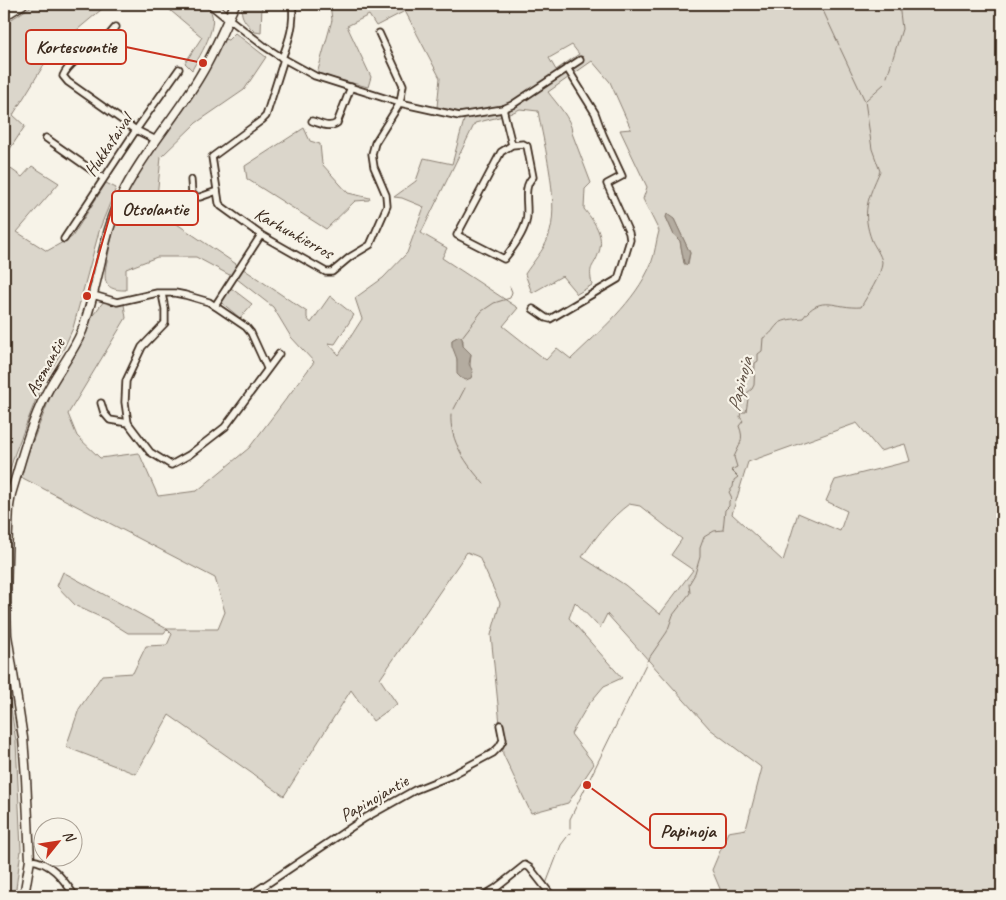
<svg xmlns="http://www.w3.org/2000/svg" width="1006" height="900" font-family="Caveat,sans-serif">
	<rect width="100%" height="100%" fill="#f7f3e8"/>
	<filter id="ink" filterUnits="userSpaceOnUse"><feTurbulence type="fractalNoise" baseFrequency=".02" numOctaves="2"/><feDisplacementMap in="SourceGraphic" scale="10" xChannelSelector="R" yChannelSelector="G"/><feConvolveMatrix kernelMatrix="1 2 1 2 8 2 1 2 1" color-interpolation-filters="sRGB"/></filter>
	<g filter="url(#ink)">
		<!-- green -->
		<g fill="#dbd6cb" stroke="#8b8074" fill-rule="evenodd">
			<path d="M35 4H108L53 50 13 115 25 126 4 158V24Z"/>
			<path d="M167 4C175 4 195 1 202 4 228 14 199 56 192 70L185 63 202 37 165 6Z"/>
			<path d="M243 4H262L261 33 255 32C247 24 238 16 243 4Z"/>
			<path d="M330 4H1002V896H723L712 870 728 832 746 829 762 768 710 729 607 614 600 628 575 602 569 618 622 678 604 686 588 705 571 734 594 764 568 803 531 813 503 754 491 635 500 603 479 557 467 552 380 679 397 704 373 721 351 690 284 796 169 715 136 774 66 747 79 709 102 675 133 673 146 646 167 645 172 634 167 629 164 633H128L107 620 76 606 57 586 63 572 167 629H218L225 612 215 578 19 476 53 390 81 343 90 319 104 301 124 304 126 318 68 414 77 436 100 458 139 453 158 496 197 491 249 448 314 362 291 337 273 307 237 279 196 257H157L126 269V290C100 291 104 276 108 256 111 240 115 221 122 205 142 160 173 123 199 82 208 68 216 53 224 39L228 40 235 33 266 57 244 90 196 123 161 157 157 197 168 218 307 312V318L311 323 330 296 354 315 335 344 328 343 339 355 362 319 355 298 383 278 407 253 424 207 402 198 394 197 416 181 424 158 452 164 466 113 437 107 440 78 405 11 376 26 369 15 347 26 371 77 368 87 317 74 332 20ZM572 45 579 54 556 70 549 58ZM592 61 610 82 631 129 620 130 647 187 643 199 659 231C656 241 655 254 651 264 635 302 600 331 571 359L557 348 546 360 503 326 518 308 442 258 447 248 421 233 475 123 507 115 520 109 538 111C544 146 561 205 548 238 544 250 532 263 525 274L532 293 562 276 577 294 592 285C588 264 593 270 599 252 605 235 593 220 584 209L585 189 591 183 572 133C572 119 556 103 548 92ZM666 217 674 219 690 253 688 264 686 266 684 263 680 241 674 235ZM459 336 463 340V346L471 354 470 366 459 376C456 370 458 366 457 360 457 352 451 348 452 340ZM857 423 880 451 905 444 910 461 835 480 826 501 847 511 840 531 798 513 783 561 732 514 748 462ZM629 504 640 506 682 539 671 555 693 570 660 614 625 585 582 557C596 537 610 518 629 504Z"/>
			<path d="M304 128 310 141 320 144 322 164 348 193 370 198 369 200 355 201 326 229 247 179 245 166Z"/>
			<path d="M4 164 22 177 32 166 59 183 17 232 47 251 72 237 106 183 116 188 100 228 73 328 64 348 42 384 15 453 4 489Z"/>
			<path d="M231 288 252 304 240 318 221 302Z"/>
			<path d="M4 664 16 741 21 850 15 896H4Z"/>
		</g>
		<!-- water -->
		<g fill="#b4aca0" stroke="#84786c">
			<path d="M667 214 674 219 690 253 687 265 684 263 680 241 674 235 666 217Z"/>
			<path d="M459 336 462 338 463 346 471 354 469 364 473 372 471 378 466 380 461 378 457 374V359L452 346V340Z"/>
		</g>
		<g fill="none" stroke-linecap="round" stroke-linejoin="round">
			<!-- stream -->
			<g stroke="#84786c" stroke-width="1">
				<path d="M820 4 839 45"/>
				<path d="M887 77 902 29 899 4"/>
				<path d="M866 100 884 84"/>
				<path d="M462 337 482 311 494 303 510 298 512 292 510 287"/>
				<path d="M454 409 465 388"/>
				<path d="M451 414C449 441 467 465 484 484"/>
				<path d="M647 661 667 632 673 615 690 593 689 584 695 574 700 557V548L704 537 714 531 723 530 725 510 729 506V501L732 498 729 492 733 487 734 480 738 477 731 470 737 467 734 457C739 445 745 440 739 426L743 421 740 417 741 412H746L748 399 747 393 752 389 754 385 755 363 758 361V354L762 351 763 338C773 333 771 331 778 324 784 319 795 319 803 318 821 293 835 309 861 307 867 296 882 275 882 262 881 255 875 247 872 241 861 212 868 198 880 171L872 149 865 101 840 48"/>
				<path d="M570 828V819L646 664"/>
				<path d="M546 884 561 845 570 833"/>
				<path d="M541 896 544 890"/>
			</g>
			<defs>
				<g id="street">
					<path d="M228 18 264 46 284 59 315 76 400 103 459 116 503 109 512 105 580 60"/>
					<path d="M116 27C112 31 109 36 105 39 93 48 69 62 63 76L68 82 136 130 156 140"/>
					<path d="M282 58C289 41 295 23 292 4"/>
					<path d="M284 59 266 116 262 120 212 157 219 203 221 206 261 235 326 272H332L350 257 370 245 387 206 386 195 374 167 372 154 375 143 400 103 403 85 379 33"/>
					<path d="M503 109 512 145 501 152 457 235 504 259C513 248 522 236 526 222 530 207 521 188 533 177L527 146 523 144 512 145"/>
					<path d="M312 121C320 123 329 129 337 123L351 87"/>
					<path d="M46 138 103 178"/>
					<path d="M191 180 192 194 195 197H200L217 191"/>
					<path d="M64 239 136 130 179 69"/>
					<path d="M162 294 165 309V323L142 347 126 381 125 402 128 423 150 452 171 465 189 455 225 427 279 354"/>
					<path d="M93 295 117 302 157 293H175L185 295 209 302 246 327 251 333 267 368"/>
					<path d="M215 306 261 235"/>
					<path d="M533 309 546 318 550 319 618 279 630 240 629 233 607 184 622 176 603 135 595 113 567 68"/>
					<path d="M101 403 104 413 110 420 128 423"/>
					<path d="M30 860C52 862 63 879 75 896"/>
					<path d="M249 896 365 818 415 790 450 776 493 753 499 747 503 740 500 725"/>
					<path d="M483 896 496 888 525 865 530 868 552 896"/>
				</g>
				<g id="secondary">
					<path d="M211 4 228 18"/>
					<path d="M4 16 23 4"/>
					<path d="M24 896 30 860 26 778 23 738 7 635C5 592 7 549 9 506L11 494C21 461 30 425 46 394 57 372 73 353 82 331 99 285 102 233 125 189 146 149 177 115 200 76 214 53 224 28 235 4"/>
				</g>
			</defs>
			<!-- street casing -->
			<use href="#street" stroke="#3b2a1e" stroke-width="9"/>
			<!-- secondary casing -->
			<use href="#secondary" stroke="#3b2a1e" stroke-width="11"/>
			<!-- street -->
			<use href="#street" stroke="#f7f3e8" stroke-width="5.5"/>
			<!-- secondary -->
			<use href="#secondary" stroke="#f7f3e8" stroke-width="8"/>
		</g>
	</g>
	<g text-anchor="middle" stroke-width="4.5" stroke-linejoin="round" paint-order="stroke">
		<!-- street labels -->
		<g font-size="18" fill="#3b2a1e" stroke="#f7f3e8">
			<text transform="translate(108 145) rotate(-56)" y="6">Hukkataival</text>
			<text transform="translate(294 233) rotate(29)" y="6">Karhunkierros</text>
			<text transform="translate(45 367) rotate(-61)" y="6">Asemantie</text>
			<text transform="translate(374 798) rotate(-30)" y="6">Papinojantie</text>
		</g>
		<!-- water labels -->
		<g font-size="19" font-style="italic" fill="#5f5145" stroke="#f7f3e8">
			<text transform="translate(739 384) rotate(-76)" y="7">Papinoja</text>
		</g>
	</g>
	<!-- callouts -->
	<path fill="none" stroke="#c8321e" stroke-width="2" d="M203 63L126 47M87 296L112 208M587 785L650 831"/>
	<g fill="#c8321e" stroke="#f7f3e8" stroke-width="2">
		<circle cx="203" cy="63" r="5"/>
		<circle cx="87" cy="296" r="5"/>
		<circle cx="587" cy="785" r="5"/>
	</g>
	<g fill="#f7f3e8" stroke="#c8321e" stroke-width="2">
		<rect x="26" y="30" width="100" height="34" rx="5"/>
		<rect x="112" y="191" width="86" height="34" rx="5"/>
		<rect x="650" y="814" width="76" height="34" rx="5"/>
	</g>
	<g font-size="19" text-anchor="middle" font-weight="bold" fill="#3b2a1e">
		<text x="76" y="53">Kortesuontie</text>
		<text x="155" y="215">Otsolantie</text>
		<text x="688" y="837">Papinoja</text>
	</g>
	<!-- margin -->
	<rect width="1006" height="900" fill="none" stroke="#f7f3e8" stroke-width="20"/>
	<rect x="10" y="10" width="986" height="880" fill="none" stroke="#3b2a1e" stroke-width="2" filter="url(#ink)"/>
	<!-- north arrow -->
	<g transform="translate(58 842) rotate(60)"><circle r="24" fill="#f7f3e8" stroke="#aca397"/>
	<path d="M0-4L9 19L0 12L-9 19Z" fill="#c8321e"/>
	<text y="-8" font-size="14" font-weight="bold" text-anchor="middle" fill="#3b2a1e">N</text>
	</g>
</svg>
